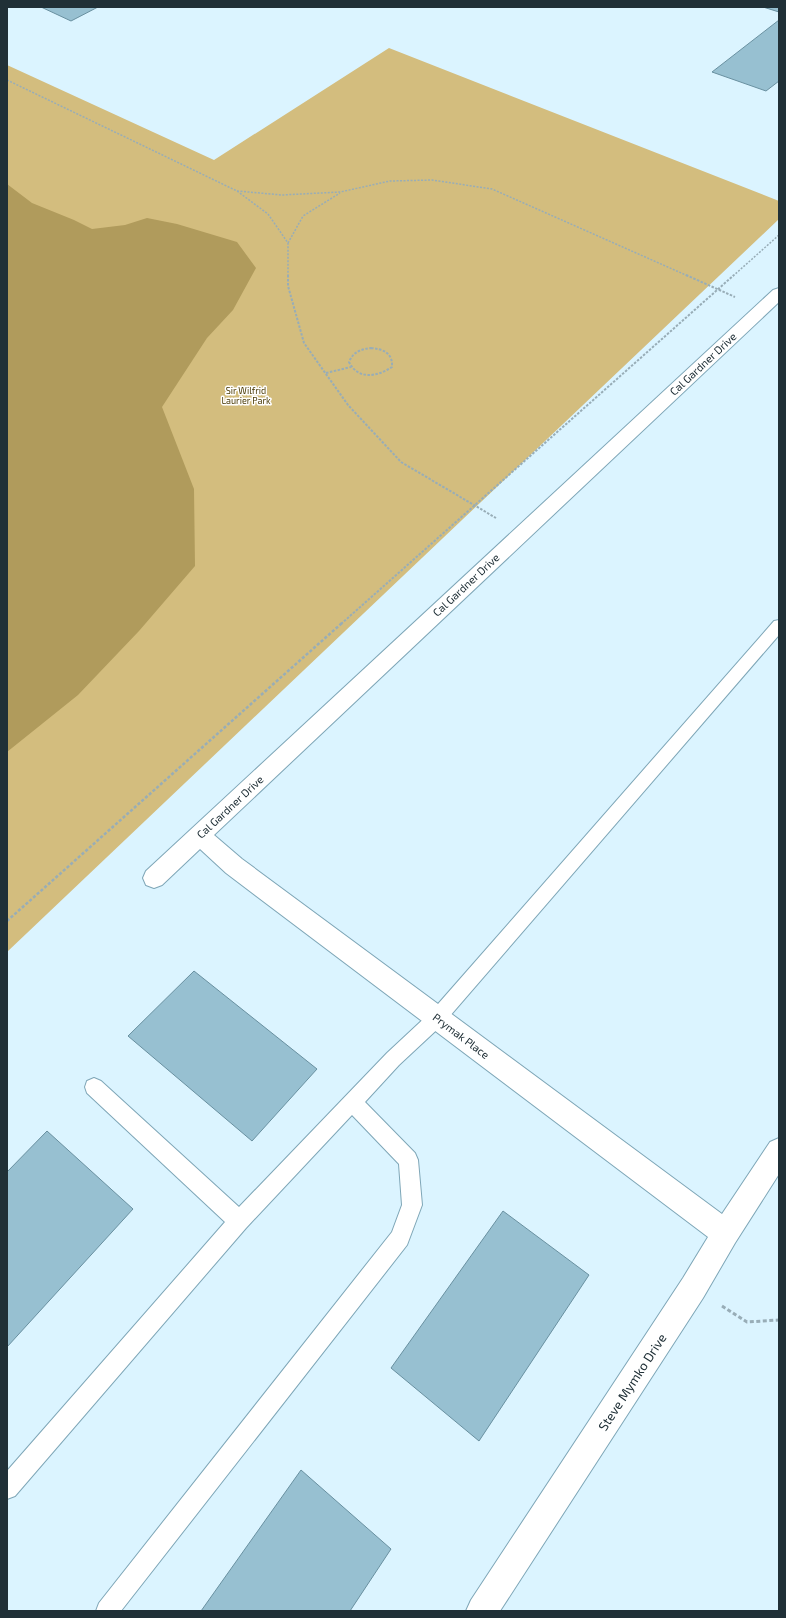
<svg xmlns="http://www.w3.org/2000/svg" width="786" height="1618" font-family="'Exo 2',sans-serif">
	<rect width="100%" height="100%" fill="#dbf4ff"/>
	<!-- green -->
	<path fill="#d3bd7e" d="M389 48 779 201V219L7 952V65L214 160Z"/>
	<!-- water -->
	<path fill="#b09b5c" d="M7 184 32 203 74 220 92 229 125 225 147 218 177 224 237 242 256 268 233 310 207 338 162 407 194 489 195 566 139 631 78 695 7 752Z"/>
	<!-- building -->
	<g fill="#97c0d1" stroke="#6990a0">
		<path d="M41 7H98L71 21Z"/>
		<path d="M763 7H779V12Z"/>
		<path d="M779 20V81L766 91 712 72Z"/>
		<path d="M194 971 317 1069 252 1141 128 1036Z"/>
		<path d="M47 1131 133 1209 7 1347V1172Z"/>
		<path d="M503 1211 589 1275 479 1441 391 1368Z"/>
		<path d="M301 1470 391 1549 350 1611H201Z"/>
	</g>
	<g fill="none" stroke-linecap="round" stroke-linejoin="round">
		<defs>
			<path id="service" d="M779 620V635L443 1024 399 1065 365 1102 415 1153 418 1160 422 1205 407 1245 121 1611H96L99 1603 392 1232 402 1205 399 1164 352 1115 246 1228 15 1496 7 1499V1471L225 1222 87 1093 85 1087 87 1081 94 1078 101 1081 239 1207 387 1053 431 1012 774 621Z"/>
			<path id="minor" d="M779 288V302L214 835 242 859 722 1214 770 1142 779 1138V1174L735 1243 703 1298 500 1611H466L471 1600 683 1278 708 1237 226 873 200 849 162 885 154 888 146 885 143 878 146 871 773 290Z"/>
		</defs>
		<!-- service casing -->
		<use href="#service" stroke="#7ea6b7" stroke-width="2"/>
		<!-- minor casing -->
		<use href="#minor" stroke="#7ea6b7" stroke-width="2"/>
		<!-- path-far3 -->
		<g stroke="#98adb7" stroke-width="1.5" stroke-dasharray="2 1.5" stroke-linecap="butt">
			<path d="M7 80 237 191 268 214 288 243V276"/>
			<path d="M237 191 282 195 340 192 390 181 432 180 492 189 688 276"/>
			<path d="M288 243 303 216 340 193"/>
			<path d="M733 276 779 235"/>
		</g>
		<!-- path-far2 -->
		<g stroke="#98adb7" stroke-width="2" stroke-dasharray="2.5 1.5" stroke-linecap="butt">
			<path d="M288 275V286L304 343 348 405 401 462 496 518"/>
			<path d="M686 275 735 297"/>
			<path d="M371 348C383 349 393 353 392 367 377 377 358 380 349 362 353 352 361 349 371 348Z"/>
			<path d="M326 373 351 367"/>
			<path d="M341 624 734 275"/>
		</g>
		<!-- path-far1 -->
		<path stroke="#98adb7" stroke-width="2.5" stroke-dasharray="3 2" stroke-linecap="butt" d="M7 921 342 623"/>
		<!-- path -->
		<path stroke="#98adb7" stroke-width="3" stroke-dasharray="4 2.5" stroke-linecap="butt" d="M722 1306 747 1322 779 1320"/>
		<!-- service -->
		<use href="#service" fill="#fff" fill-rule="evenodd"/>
		<!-- minor -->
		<use href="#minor" fill="#fff" fill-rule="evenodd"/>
	</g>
	<g text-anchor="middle" stroke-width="3" stroke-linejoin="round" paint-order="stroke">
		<!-- far-park labels -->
		<g font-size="9" fill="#483803" stroke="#fff">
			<text x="246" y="394">Sir Wilfrid<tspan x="246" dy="10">Laurier Park</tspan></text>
		</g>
		<!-- street labels -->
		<g font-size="11" fill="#203037" stroke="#fff">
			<text transform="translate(703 364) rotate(-43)" y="4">Cal Gardner Drive</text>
			<text transform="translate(466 585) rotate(-43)" y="4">Cal Gardner Drive</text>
			<text transform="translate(230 807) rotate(-43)" y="4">Cal Gardner Drive</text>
			<text transform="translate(461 1036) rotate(37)" y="4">Prymak Place</text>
		</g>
		<!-- near-street labels -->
		<g font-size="13" fill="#203037" stroke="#fff">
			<text transform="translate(632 1382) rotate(-57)" y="5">Steve Mymko Drive</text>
		</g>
	</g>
	<!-- border -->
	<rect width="786" height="1618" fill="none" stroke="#203037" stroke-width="16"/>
</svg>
